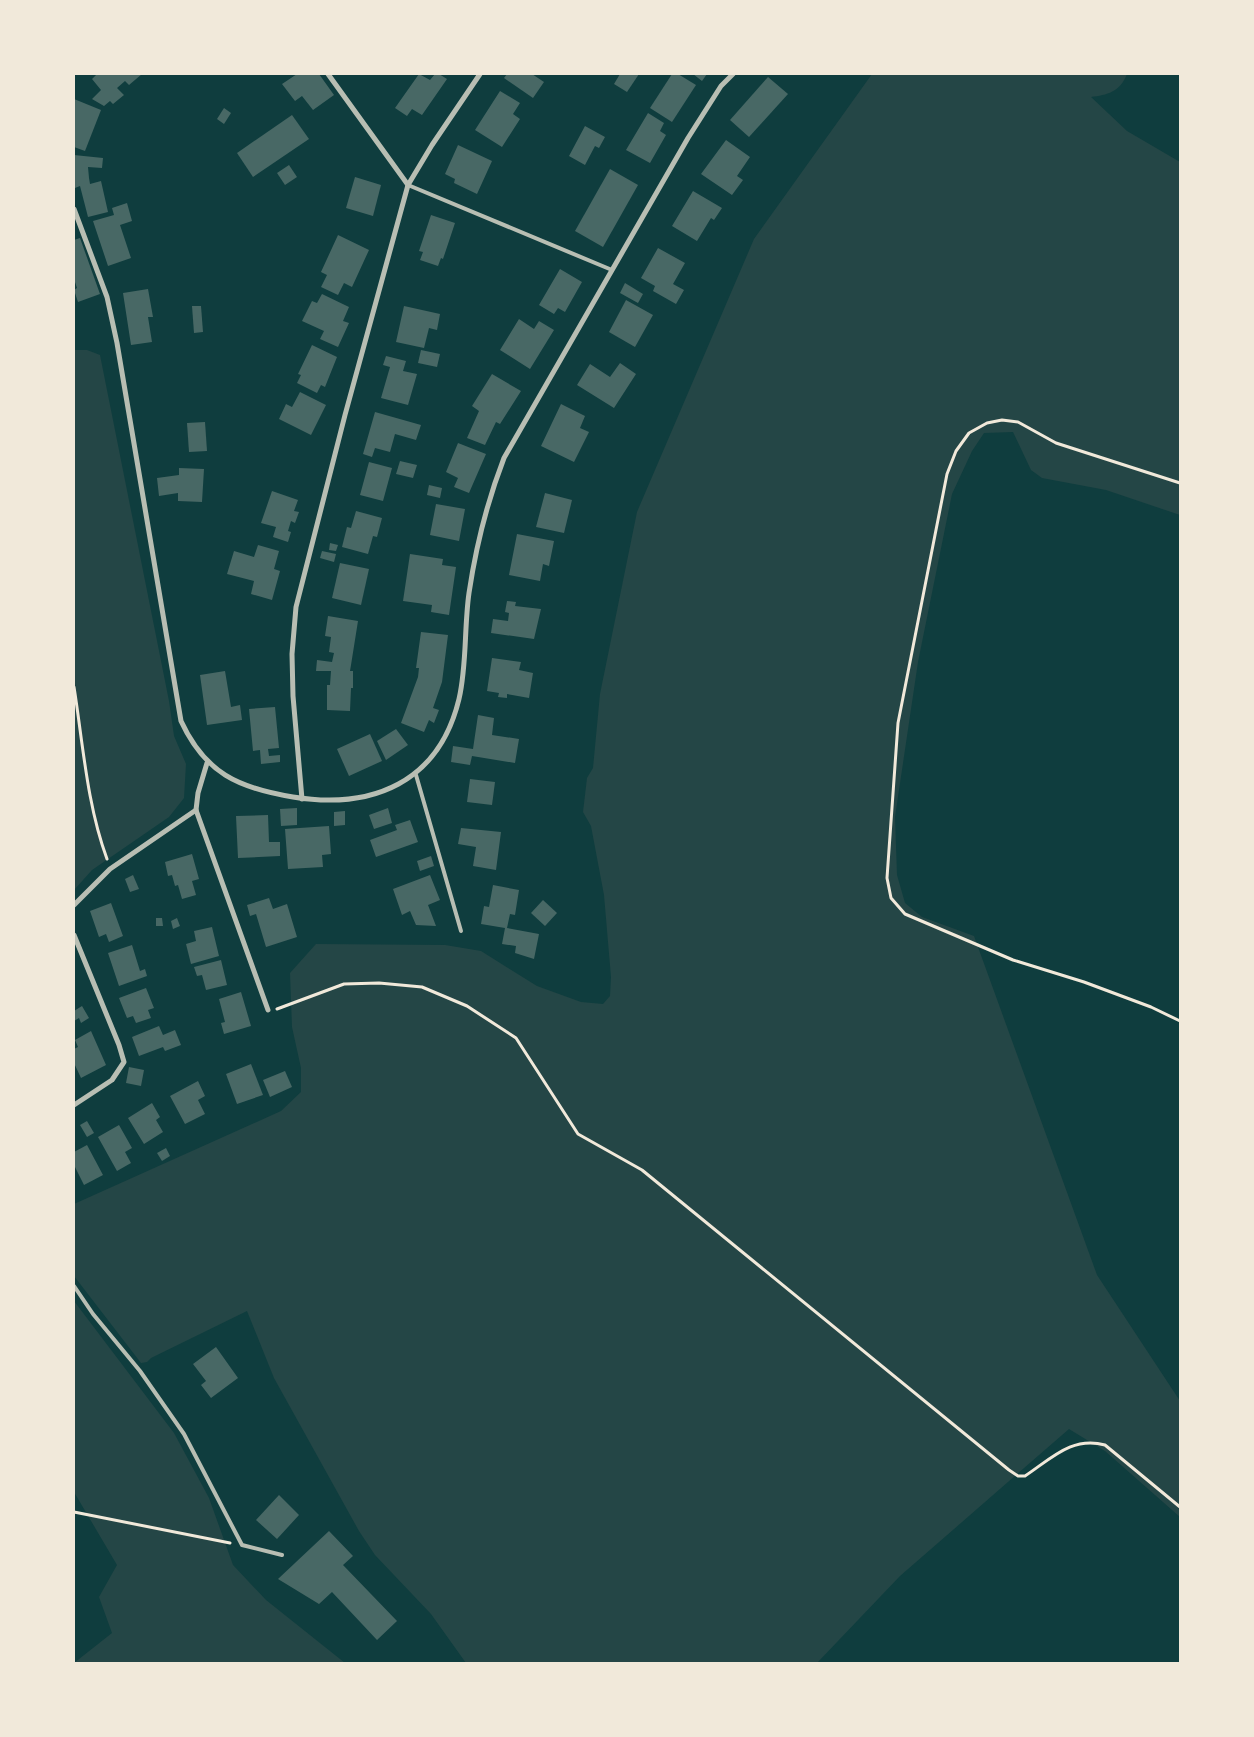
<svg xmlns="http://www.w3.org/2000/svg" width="1254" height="1737" font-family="Raleway,sans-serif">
	<rect width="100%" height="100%" fill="#0f3d3e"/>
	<!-- green -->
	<g fill="#244646">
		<path d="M872 74H1127C1120 92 1107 95 1091 97L1127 131 1180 162V515L1106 490 1042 478 1031 470 1013 432 984 433 972 451 952 494 918 662 895 817 897 875 905 903 922 917 974 936 1097 1275 1180 1401V1517L1105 1451 1069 1429 900 1576 817 1663H466L431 1614 375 1555 359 1531 274 1378 247 1311 151 1358 147 1362 141 1363 74 1276V1204L281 1111 301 1092V1068L292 1027 290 973 316 944 445 945 481 951 537 986 581 1002 603 1004 610 996 611 977 604 895 591 826 583 812 587 778 593 768 600 694 637 512 754 239Z"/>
		<path d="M74 350H87L100 355 169 701 174 736 186 764 184 798 169 817 92 870 74 890Z"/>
		<path d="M74 1301 174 1433 209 1498 233 1565 266 1600 345 1663H74L112 1633 99 1597 117 1565 74 1492Z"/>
	</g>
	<!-- building -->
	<g fill="#486865">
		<path d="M97 74H142L129 85 125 81 117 88 124 95 113 104 110 101 104 106 92 99 101 90 92 79Z"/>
		<path d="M297 74H319L334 95 313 110 302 96 295 101 282 84Z"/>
		<path d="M419 74 430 80 435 74H439L447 79 422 115 412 109 407 116 395 108Z"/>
		<path d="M507 74H532L544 82 533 98 504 78Z"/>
		<path d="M620 74H639L627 92 614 84Z"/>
		<path d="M672 74H678L696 85 672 122 650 108Z"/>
		<path d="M693 74H707L702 81Z"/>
		<path d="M768 77 788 94 749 137 730 120Z"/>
		<path d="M500 91 520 103 513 114 520 119 502 147 475 130Z"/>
		<path d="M74 99 101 110 85 151 74 147Z"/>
		<path d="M224 108 231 113 224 124 217 119Z"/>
		<path d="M648 113 664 123 660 131 666 135 650 163 626 150Z"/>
		<path d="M292 115 309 139 253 177 237 153Z"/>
		<path d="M585 126 605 137 599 148 595 146 585 165 569 156Z"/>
		<path d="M726 140 750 157 737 176 743 180 732 195 701 174Z"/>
		<path d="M458 145 492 161 477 194 454 183 455 179 445 174Z"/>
		<path d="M74 155 103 158 102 168 88 167 89 178 90 184 101 181 108 212 88 217 80 186 75 188 74 182Z"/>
		<path d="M289 165 297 177 285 185 277 173Z"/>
		<path d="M610 169 638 185 603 247 575 231Z"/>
		<path d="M355 177 381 185 373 216 346 208Z"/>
		<path d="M693 191 722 208 714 220 711 218 697 241 672 226Z"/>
		<path d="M127 203 132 221 120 225 131 258 108 266 93 221 114 215 112 208Z"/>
		<path d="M431 215 455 223 443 259 441 258 438 266 420 260 423 252 419 251Z"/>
		<path d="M338 235 369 250 352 287 344 283 338 295 321 287 327 275 321 272Z"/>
		<path d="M80 238 100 294 78 302 74 290 77 288 74 279V240Z"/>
		<path d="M658 248 685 263 673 284 684 290 676 304 653 291 655 286 641 278Z"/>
		<path d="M560 269 582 282 565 312 558 308 554 314 539 305Z"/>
		<path d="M625 283 643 294 638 303 620 293Z"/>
		<path d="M148 289 153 317H148L152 342 131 345 123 293Z"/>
		<path d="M322 294 349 307 343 321 349 323 338 347 320 339 324 331 302 321 312 301 317 303Z"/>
		<path d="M626 300 653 315 635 347 609 332Z"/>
		<path d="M192 306H201L203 332 194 333Z"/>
		<path d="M404 306 440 314 437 330 429 328 424 348 396 342Z"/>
		<path d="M519 319 534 329 539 321 554 330 530 369 500 350Z"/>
		<path d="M312 345 337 357 325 387 321 385 317 393 297 383 301 375 298 374Z"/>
		<path d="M421 350 440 354 437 367 418 363Z"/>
		<path d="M386 356 406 361 403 371 417 374 408 405 381 398 390 367 383 365Z"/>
		<path d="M620 363 636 374 614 408 577 385 590 364 610 377Z"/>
		<path d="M492 374 521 391 500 424 496 422 485 445 467 438 479 411 472 406Z"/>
		<path d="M300 392 326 405 311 435 279 419 286 404 292 407Z"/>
		<path d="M561 404 585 416 580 428 589 432 574 462 541 446Z"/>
		<path d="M375 412 421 425 416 440 395 434 390 452 375 448 372 457 363 454Z"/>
		<path d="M205 422 207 451 189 452 187 423Z"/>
		<path d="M458 443 486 454 469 493 454 487 458 478 446 472Z"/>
		<path d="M400 461 417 465 413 478 396 474Z"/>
		<path d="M369 462 392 468 383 501 360 495Z"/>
		<path d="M179 468 204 469 202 502 178 501V493L159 496 157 478 179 475Z"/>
		<path d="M429 485 442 488 440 498 427 495Z"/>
		<path d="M272 491 298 500 294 511 299 512 295 523 291 521 288 531 291 532 288 542 273 537 276 527 261 523Z"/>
		<path d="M545 493 572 500 564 533 536 527Z"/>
		<path d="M436 504 465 509 459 541 430 535Z"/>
		<path d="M356 511 382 518 377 537 373 536 368 554 342 547 347 527 351 528Z"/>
		<path d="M517 534 554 541 549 566 543 564 540 581 509 575Z"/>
		<path d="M330 543 338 545 336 551 329 550Z"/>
		<path d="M258 545 279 551 274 569 280 571 272 600 251 594 254 581 227 574 234 551 254 557Z"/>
		<path d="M322 551 336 554 334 562 320 558Z"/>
		<path d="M410 554 443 559 442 565 456 567 449 615 431 612 432 605 403 601Z"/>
		<path d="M340 563 369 569 361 605 332 598Z"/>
		<path d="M507 601 516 602 515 606 541 609 534 639 491 633 493 619 508 621 509 613 505 612Z"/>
		<path d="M328 616 358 621 351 665 350 671H353V688H351L350 711 327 710V685H330L331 671H316L317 660 332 662 334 653 329 652 331 637 325 636Z"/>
		<path d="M421 632 448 635 442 682 433 708 439 710 434 723 429 720 424 732 401 723 418 677 419 668H416Z"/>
		<path d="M492 658 521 662 519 670 533 673 529 698 507 694V698L498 697 499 693 487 691Z"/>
		<path d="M225 671 231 707 240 705 242 720 207 725 200 675Z"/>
		<path d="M275 707 279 748 268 749 269 756 280 755V762L261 764 260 750 253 751 249 709Z"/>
		<path d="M478 715 494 718 492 735 519 739 515 763 472 756 470 765 451 762 453 746 473 749Z"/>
		<path d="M396 729 408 745 386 760 377 741Z"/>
		<path d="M370 734 382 761 349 776 337 749Z"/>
		<path d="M470 779 495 782 492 805 467 802Z"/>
		<path d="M297 808V825L281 826 280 809Z"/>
		<path d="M388 808 392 823 374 829 369 815Z"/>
		<path d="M345 811V825L334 826V812Z"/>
		<path d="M268 815 269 842H280V856L238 858 236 816Z"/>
		<path d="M410 820 418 842 376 857 370 840 397 830 395 825Z"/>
		<path d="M329 826 331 854 322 855 323 867 288 869 285 829Z"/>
		<path d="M461 828 501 832 496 870 473 866 476 847 458 844Z"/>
		<path d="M192 854 199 879 192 881 196 895 182 899 178 885 175 886 172 875 168 876 165 862Z"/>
		<path d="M431 856 434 866 420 871 417 861Z"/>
		<path d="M133 875 139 889 130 892 125 879Z"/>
		<path d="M430 875 440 900 428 905 436 926 416 925 410 911 402 915 393 889Z"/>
		<path d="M493 885 519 890 515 915 510 914 507 928 539 934 534 959 515 953 516 946 502 944 505 928 481 924 484 906 489 907Z"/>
		<path d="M269 898 273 909 287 904 297 937 266 947 256 914 250 916 247 905Z"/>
		<path d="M543 900 557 913 545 926 531 913Z"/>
		<path d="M111 903 123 936 109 942 106 934 99 937 90 911Z"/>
		<path d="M156 918H162L163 926H156Z"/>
		<path d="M177 918 180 926 173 929 171 921Z"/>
		<path d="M212 927 219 956 191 964 186 944 196 941 194 931Z"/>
		<path d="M132 945 140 971 145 969 147 976 119 986 108 953Z"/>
		<path d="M221 960 227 985 206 990 202 975 197 976 194 967Z"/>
		<path d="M146 988 154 1008 148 1010 151 1018 136 1023 133 1016 127 1018 119 998Z"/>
		<path d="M241 992 251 1026 224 1034 221 1023 225 1022 219 999Z"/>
		<path d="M82 1006 89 1018 81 1023 79 1018 74 1021V1011Z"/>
		<path d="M159 1026 163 1035 175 1030 181 1045 165 1051 163 1047 139 1056 132 1037Z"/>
		<path d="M91 1031 106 1065 81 1078 74 1063V1049L78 1047 75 1040Z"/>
		<path d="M251 1064 263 1095 237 1104 226 1074Z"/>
		<path d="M129 1067 144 1070 141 1086 126 1083Z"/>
		<path d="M285 1071 292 1087 270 1097 263 1080Z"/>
		<path d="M198 1081 205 1096 198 1100 205 1114 185 1124 170 1096Z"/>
		<path d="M152 1103 160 1117 156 1120 163 1132 144 1144 128 1118Z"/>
		<path d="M87 1121 94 1133 87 1137 80 1125Z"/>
		<path d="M119 1125 132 1148 125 1152 131 1163 117 1171 98 1137Z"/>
		<path d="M87 1145 103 1175 84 1185 74 1165V1152Z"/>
		<path d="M166 1148 170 1156 162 1161 157 1153Z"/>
		<path d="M216 1347 238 1378 211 1398 201 1385 206 1381 193 1364Z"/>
		<path d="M279 1495 299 1515 277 1539 256 1520Z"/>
		<path d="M329 1531 353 1556 343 1565 397 1621 377 1640 332 1592 319 1604 278 1579Z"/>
	</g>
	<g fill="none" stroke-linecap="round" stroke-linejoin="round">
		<!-- path -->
		<g stroke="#f1e9da" stroke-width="3">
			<path d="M1180 483 1056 443 1018 422 1002 420 987 423 969 433 956 451 947 474 898 723 887 878 891 898 905 914 1013 960 1084 982 1151 1007 1180 1021"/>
			<path d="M74 687C83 744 87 805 107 859"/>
			<path d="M277 1009 344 984 379 983 422 987 467 1006 516 1038 578 1134 642 1170 1009 1470 1018 1476H1025C1052 1458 1072 1436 1105 1445L1180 1507"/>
			<path d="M74 1512 230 1543"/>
		</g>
		<!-- service -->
		<g stroke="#b8beb3" stroke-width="4">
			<path d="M408 185 612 270"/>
			<path d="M416 775 461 931"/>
			<path d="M74 1286 93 1314 140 1371 184 1434 242 1545 282 1555"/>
		</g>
		<!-- minor -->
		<g stroke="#b8beb3" stroke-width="5">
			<path d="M328 74 408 185"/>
			<path d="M74 209 107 297 117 343 181 721C205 773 238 788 293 797 373 810 439 782 459 699 467 665 464 628 469 593 476 546 487 502 504 458L688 138 721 86 733 74"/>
			<path d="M207 763 198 793 196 810 268 1010"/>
			<path d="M302 799 293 696 292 654 296 607 345 415 408 185 432 145 480 74"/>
			<path d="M74 905 110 869 196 810"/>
			<path d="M74 935 119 1045 124 1062 112 1080 74 1105"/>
		</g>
	</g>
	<!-- border -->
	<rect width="1254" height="1737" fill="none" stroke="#f1e9da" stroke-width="150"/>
</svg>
